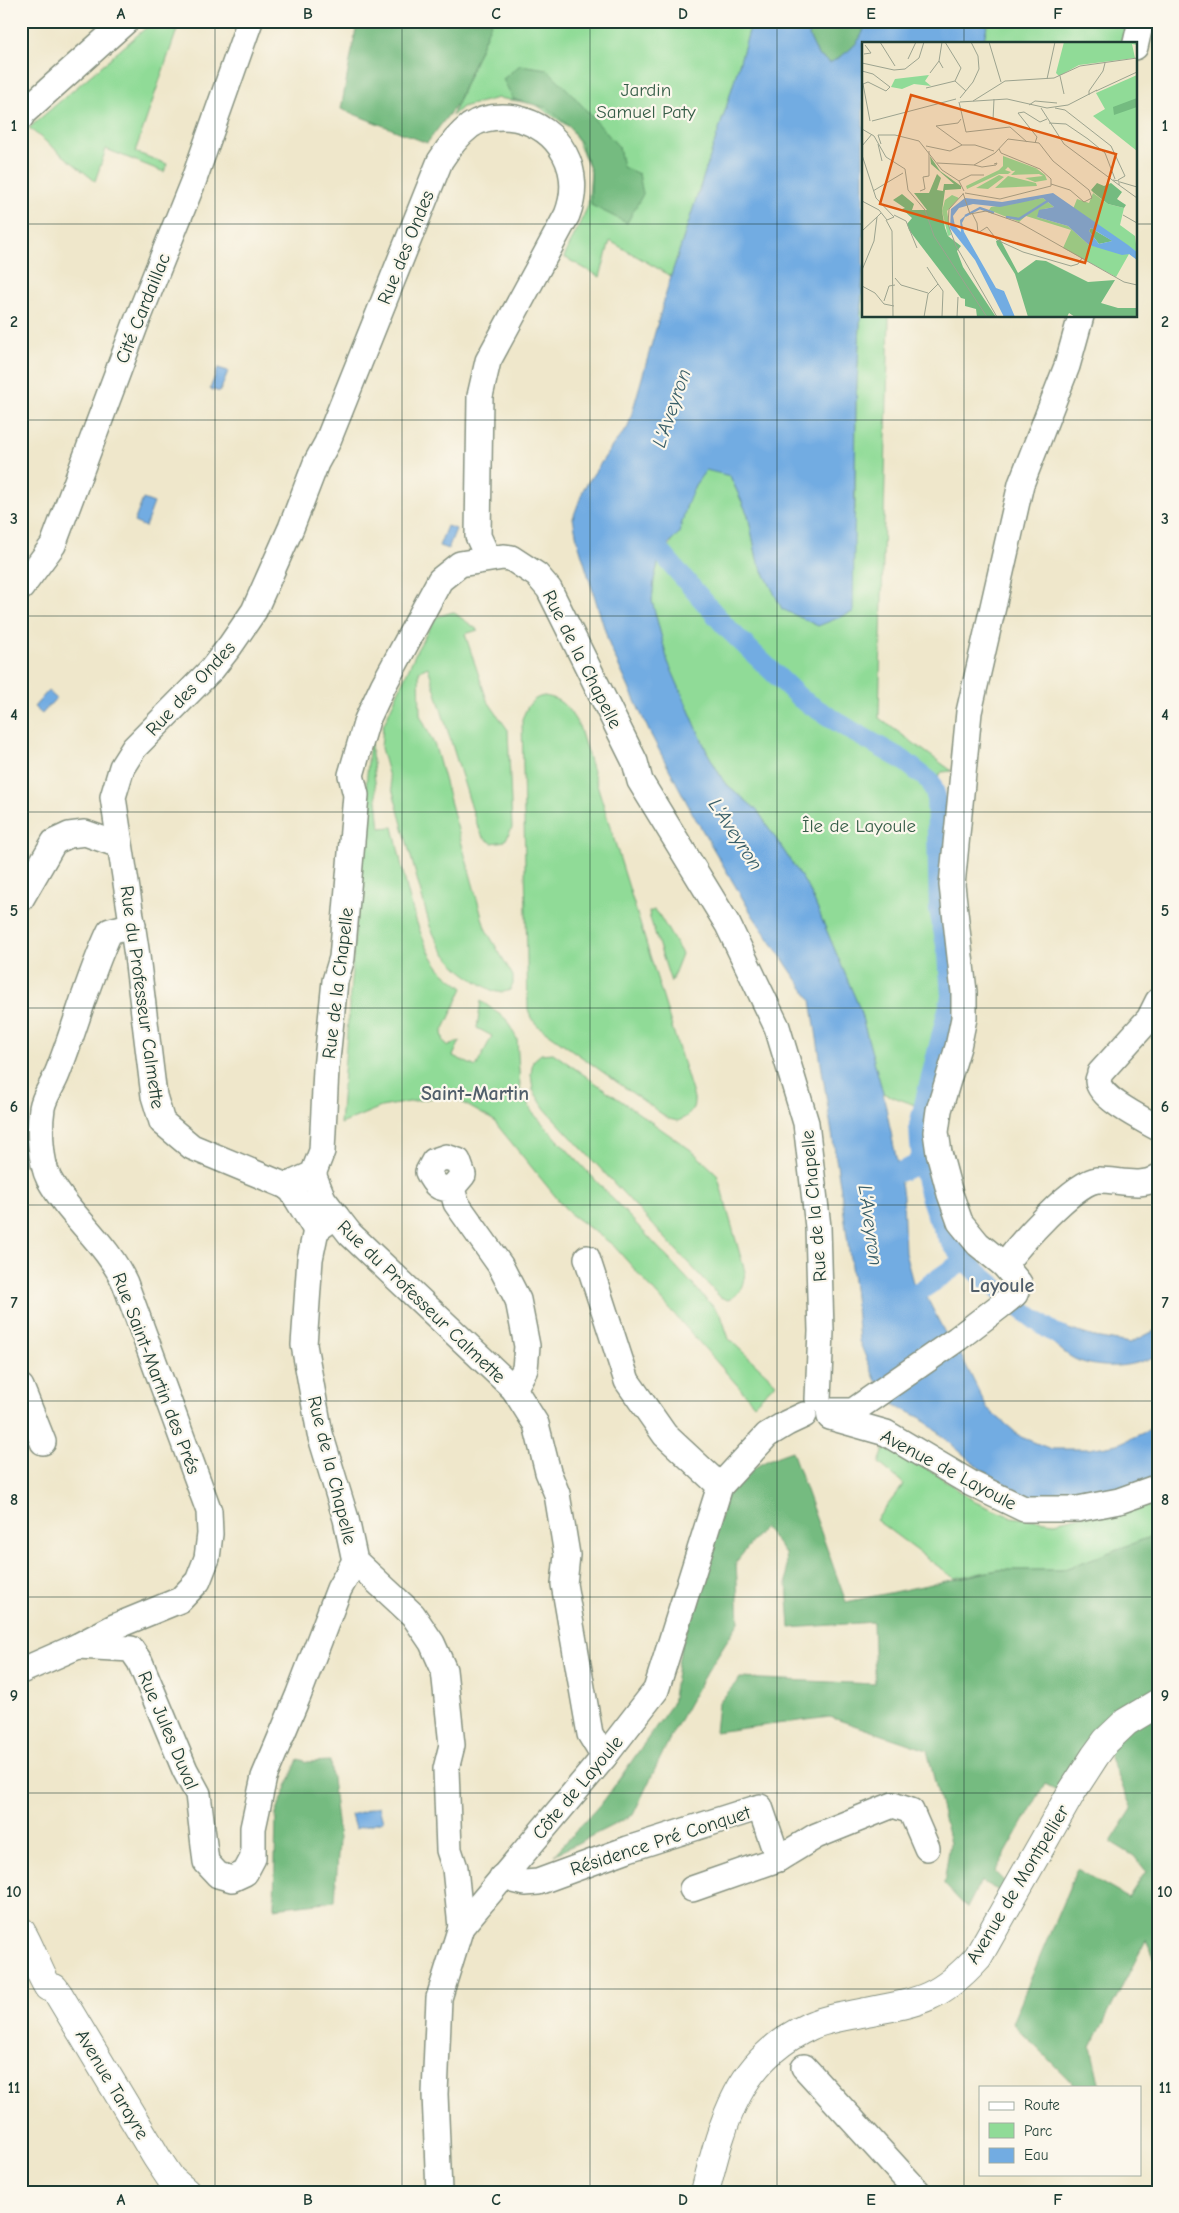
<svg xmlns="http://www.w3.org/2000/svg" width="1179" height="2213" font-family="'Comic Neue',sans-serif">
	<rect width="100%" height="100%" fill="#fbf7ec"/>
	<filter id="ink" filterUnits="userSpaceOnUse"><feTurbulence type="fractalNoise" baseFrequency=".02" numOctaves="2"/><feDisplacementMap in="SourceGraphic" scale="10" xChannelSelector="R" yChannelSelector="G"/><feConvolveMatrix kernelMatrix="1 2 1 2 8 2 1 2 1" color-interpolation-filters="sRGB"/></filter>
	<filter id="wash" filterUnits="userSpaceOnUse"><feTurbulence type="fractalNoise" baseFrequency=".0096" numOctaves="4" result="noise"/><feDisplacementMap in="SourceGraphic" scale="20" xChannelSelector="R" yChannelSelector="G"/><feGaussianBlur stdDeviation="1.12" result="paint"/><feColorMatrix in="noise" values="0 0 0 0 0 0 0 0 0 0 0 0 0 0 0 0 0 1.4 0 .05"/><feComposite in="paint" operator="in"/></filter>
	<g filter="url(#wash)">
		<rect width="100%" height="100%" fill="#efe7cb"/>
		<!-- green -->
		<g fill="#90db97" stroke="#588c66">
			<path d="M154 21H180L135 152 167 164 164 172 106 149 95 181 29 128Z"/>
			<path d="M492 21H752L727 105 671 276 610 241 600 277 564 257 588 206 591 171 572 129 535 104 498 98 462 107 452 116Z"/>
			<path d="M988 21H1141L1135 44H983Z"/>
			<path d="M863 268V316H889L879 718 952 771 942 772 931 783 936 796 939 910 948 955 951 997 923 1108 883 1093 859 1007 809 889 757 810 724 782 707 752 668 662 652 601 654 579 661 552 671 544 695 485 706 469 730 476 748 515 757 559 855 511 856 401Z"/>
			<path d="M453 612 478 630 465 634 487 700 508 730 512 828 505 841 492 843 483 837 476 822 428 667 419 671 420 715 435 746 485 928 513 976V984L510 990C498 995 492 991 481 984 455 969 442 954 430 926L381 748 383 726 417 650 436 617Z"/>
			<path d="M544 696C564 699 569 710 579 726L694 1098C695 1111 689 1116 678 1121L669 1119 538 1026 531 1018 528 1009 522 719C527 707 531 698 544 696Z"/>
			<path d="M370 736 380 828 393 827C403 868 413 934 439 967 445 975 455 981 463 988L442 1033 444 1042 449 1046 460 1041 453 1056 476 1067 492 1036 477 1028 481 1001 506 1019 517 1039 520 1087 532 1112 721 1315 729 1339 776 1383 754 1404 613 1245 569 1213 493 1120 449 1095 381 1107 340 1124Z"/>
			<path d="M654 910 658 913 682 954 671 982 650 918 649 912Z"/>
			<path d="M553 1053 691 1150 717 1174 745 1272C743 1286 741 1294 728 1300L720 1297 545 1109 533 1090 531 1074 533 1061 541 1054Z"/>
			<path d="M886 1444 935 1473 975 1502 1011 1517 1055 1522 1130 1504 1158 1493V1534L1062 1570H998L954 1578 876 1520 904 1484 879 1463Z"/>
		</g>
		<!-- forest -->
		<g fill="#74bb80" stroke="#4a7c5a">
			<path d="M348 21H492L456 105 427 143 341 109 356 29Z"/>
			<path d="M814 21H865C865 41 846 54 830 63L818 55 809 36Z"/>
			<path d="M520 65 547 69 570 92 619 147 623 167 639 174 643 194 627 223 591 205V172L581 144 569 126 547 108 513 99 503 79Z"/>
			<path d="M792 1451 846 1602 998 1570H1062L1158 1534V1965L1146 1940 1091 2047 1100 2087H1076L1012 2023 1077 1869 1128 1898 1146 1871 1134 1856 1111 1842 1132 1809 1096 1725 1059 1791 1045 1784 995 1872 1006 1883 1001 1892 981 1881 967 1908 944 1884 950 1843 927 1750 830 1717 715 1732 718 1704 740 1678 875 1684 873 1622 790 1628 785 1553 764 1527 736 1562 739 1622 703 1678 669 1740 633 1815 554 1855 605 1799 672 1704 680 1651 726 1498C745 1470 760 1462 792 1451Z"/>
			<path d="M298 1759 308 1762 330 1761 339 1839 335 1901 274 1908 276 1814Z"/>
		</g>
		<!-- water -->
		<g fill="#72ace2" stroke="#48748b">
			<path d="M752 21H814L809 36 818 55 830 63C846 54 865 41 865 21H988L983 44H863V268L856 401 853 612 818 626 782 609 757 559 748 515 730 476 706 470 695 485 687 504 679 533 661 552 654 579 652 601 668 662 707 752 724 782 757 810 809 889 859 1007 883 1093 899 1172 903 1196 905 1253 914 1286 918 1280 948 1339 958 1349 987 1408 1021 1437 1051 1449H1089L1118 1444 1145 1432 1158 1423V1478L1121 1492 1049 1501 1021 1493 979 1468 921 1418 889 1402 875 1379 859 1341 855 1296 840 1184 811 1000 753 916 694 816 649 731 610 647 577 539 573 518 584 488 613 445 628 427 671 276 727 105Z"/>
			<path d="M218 368 228 371 220 392 210 389Z"/>
			<path d="M143 499 154 503 145 527 134 522Z"/>
			<path d="M447 526 456 529 448 549 439 546Z"/>
			<path d="M48 691 56 698 42 714 34 707Z"/>
			<path d="M1043 1321 1094 1337 1130 1343 1158 1329V1355C1133 1367 1106 1370 1079 1361 1065 1356 1051 1340 1039 1331Z"/>
			<path d="M379 1806 383 1821 355 1829 351 1815Z"/>
		</g>
		<g fill="none" stroke-linecap="round" stroke-linejoin="round">
			<!-- canal -->
			<g stroke="#72ace2" stroke-width="20">
				<path d="M645 530 661 552 726 627 801 699 852 731 903 760 931 782 936 796 939 910 948 955 951 997 919 1125C920 1172 932 1224 965 1260 977 1273 992 1284 1006 1296 1024 1311 1043 1327 1065 1339"/>
				<path d="M899 1172 914 1166 922 1158"/>
				<path d="M917 1293 965 1260"/>
			</g>
		</g>
	</g>
	<g filter="url(#ink)">
		<g fill="none" stroke-linecap="round" stroke-linejoin="round">
			<defs>
				<g id="minor">
					<path d="M1135 47 1141 21"/>
					<path d="M21 117 23 113 126 21"/>
					<path d="M21 588 53 545 135 326 193 182 250 21"/>
					<path d="M21 899 54 842 69 835 85 833 119 845"/>
					<path d="M1158 1001 1149 1019 1100 1073C1100 1076 1098 1078 1098 1081 1099 1098 1144 1120 1158 1128"/>
					<path d="M313 1174 323 1199 336 1216"/>
					<path d="M286 1186 313 1174 322 1151 326 1069 335 981 342 958 356 795 351 775 367 720 383 686 440 580 460 564 503 557 511 558 537 575 549 589 635 762 640 781 728 925 777 1027 806 1123 818 1227 821 1331 818 1399"/>
					<path d="M452 1188C438 1190 434 1184 428 1172L434 1161 446 1157 458 1161 463 1175 452 1188 456 1203 500 1265 518 1300 527 1346 525 1369 514 1389"/>
					<path d="M316 1230 292 1191 286 1186 192 1147 162 1122 154 1096 137 956 113 797 122 767 134 748 212 669 230 646 254 611 291 528 316 463 327 443 440 161C449 147 457 136 470 126 483 117 500 116 515 118 561 128 584 171 567 215L488 361 480 396 478 536 488 558"/>
					<path d="M316 1230 310 1259 304 1345 320 1434 346 1519 355 1561 413 1615 432 1643 444 1670 452 1745 446 1769 449 1850 455 1868 461 1927"/>
					<path d="M316 1230 336 1216 350 1234 514 1389 536 1424 548 1472 557 1494 567 1555 564 1584 590 1734 604 1757"/>
					<path d="M587 1258 627 1381 665 1435 720 1486"/>
					<path d="M1004 1265C1019 1245 1073 1183 1097 1180 1116 1179 1142 1189 1158 1177"/>
					<path d="M21 1387 43 1442"/>
					<path d="M829 1411H853L957 1339 1000 1306 1015 1294 1019 1283 1004 1265 978 1244 960 1222 950 1194 939 1153 936 1132 939 1110 958 1047 964 1018V992L952 885 969 712 1021 484 1067 366 1081 316"/>
					<path d="M830 1417 886 1433 972 1484 1024 1509H1078L1119 1501 1158 1487"/>
					<path d="M78 1646 131 1649 140 1662 185 1770 198 1794 206 1862 218 1875 232 1879 245 1873 253 1858V1828L264 1777 298 1696 339 1589 355 1561"/>
					<path d="M21 1671 78 1646 114 1627 180 1600 198 1581 207 1558 210 1534 209 1511 125 1283C107 1243 70 1217 49 1179 40 1161 39 1128 42 1108 44 1096 53 1085 57 1074 76 1027 88 977 110 931L133 925"/>
					<path d="M502 1877 525 1883 538 1882 628 1849 760 1807 778 1859 816 1836 893 1805 911 1811 927 1848"/>
					<path d="M692 1889 778 1859"/>
					<path d="M804 2067 918 2192"/>
					<path d="M439 2192 435 2094 439 1998 461 1927 604 1757 656 1690 720 1486 767 1435 787 1423 804 1415"/>
				</g>
				<g id="major">
					<path d="M21 1931C32 1949 37 1969 48 1987L54 1988 59 1995 157 2158 171 2179 186 2192"/>
					<path d="M705 2192C723 2121 738 2059 810 2026 827 2018 848 2016 866 2012 920 2002 940 1999 978 1957L1071 1793 1095 1756 1106 1741 1126 1722 1158 1703"/>
				</g>
			</defs>
			<!-- minor casing -->
			<use href="#minor" stroke="#879280" stroke-width="28"/>
			<!-- major casing -->
			<use href="#major" stroke="#879280" stroke-width="30"/>
			<!-- minor -->
			<use href="#minor" stroke="#fff" stroke-width="25"/>
			<!-- major -->
			<use href="#major" stroke="#fff" stroke-width="28"/>
		</g>
	</g>
	<!-- grid -->
	<path fill="none" stroke="#1f3d34" stroke-width="1" stroke-opacity="0.55" d="M215 21V2192M402 21V2192M590 21V2192M777 21V2192M964 21V44M21 224H863M1135 224H1158M964 316V2192M21 420H1158M21 616H1158M21 812H1158M21 1008H1158M21 1205H1158M21 1401H1158M21 1597H1158M21 1793H1158M21 1989H1158"/>
	<g text-anchor="middle" stroke-width="4.5" stroke-linejoin="round" paint-order="stroke">
		<!-- park labels -->
		<g font-size="19" fill="#365d48" stroke="#fbf7ec">
			<text x="646" y="96">Jardin<tspan x="646" dy="22">Samuel Paty</tspan></text>
			<text x="859" y="832">Île de Layoule</text>
		</g>
		<!-- street labels -->
		<g font-size="19" fill="#1f3d34" stroke="#fbf7ec">
			<text transform="translate(405 247) rotate(-68)" y="7">Rue des Ondes</text>
			<text transform="translate(142 308) rotate(-68)" y="7">Cité Cardaillac</text>
			<text transform="translate(583 659) rotate(63)" y="7">Rue de la Chapelle</text>
			<text transform="translate(190 688) rotate(-47)" y="7">Rue des Ondes</text>
			<text transform="translate(337 983) rotate(-83)" y="7">Rue de la Chapelle</text>
			<text transform="translate(143 997) rotate(82)" y="7">Rue du Professeur Calmette</text>
			<text transform="translate(813 1206) rotate(-95)" y="7">Rue de la Chapelle</text>
			<text transform="translate(422 1301) rotate(44)" y="7">Rue du Professeur Calmette</text>
			<text transform="translate(157 1373) rotate(69)" y="7">Rue Saint-Martin des Prés</text>
			<text transform="translate(949 1469) rotate(28)" y="7">Avenue de Layoule</text>
			<text transform="translate(333 1470) rotate(76)" y="7">Rue de la Chapelle</text>
			<text transform="translate(169 1730) rotate(67)" y="7">Rue Jules Duval</text>
			<text transform="translate(577 1787) rotate(-50)" y="7">Côte de Layoule</text>
			<text transform="translate(660 1840) rotate(-18)" y="7">Résidence Pré Conquet</text>
			<text transform="translate(1017 1884) rotate(-59)" y="7">Avenue de Montpellier</text>
			<text transform="translate(113 2084) rotate(59)" y="7">Avenue Tarayre</text>
		</g>
		<!-- water labels -->
		<g font-size="20" font-style="italic" fill="#385e68" stroke="#fbf7ec">
			<text transform="translate(671 408) rotate(-71)" y="7">L'Aveyron</text>
			<text transform="translate(736 834) rotate(57)" y="7">L'Aveyron</text>
			<text transform="translate(871 1225) rotate(82)" y="7">L'Aveyron</text>
		</g>
		<!-- neighbourhood labels -->
		<g font-size="20" font-weight="bold" fill="#515f6b" stroke="#fbf7ec">
			<text x="475" y="1100">Saint-Martin</text>
			<text x="1002" y="1292">Layoule</text>
		</g>
	</g>
	<!-- overview -->
	<g transform="translate(862 42)">
		<rect width="275" height="275" fill="#efe7cb"/>
		<path d="M202 0H275V3L270 2 273 16 217 23 197 34 194 31ZM67 33 63 39 69 44 52 42 40 47 29 45 33 37ZM275 33V109L231 74 243 67 234 51ZM141 114 176 127 150 129 146 125 143 128 149 130 146 132H137L105 147 104 144 137 128 141 124ZM155 127H175L183 133 185 138 173 140 163 136 181 134 177 132 149 133ZM137 133 142 135 126 147 114 146ZM146 134 174 141 175 144 133 146ZM231 151 246 162 262 166 258 183 273 194 275 210 211 167 215 157 227 161ZM90 153 97 156 85 169 89 193 86 194 80 169 83 158ZM181 156 192 165 182 167 175 175 206 184 227 203 267 212 254 235 201 206 209 188 164 174 157 180 127 168 129 165Z" fill="#90db97"/>
		<path d="M275 56V65L252 73 251 65ZM68 114 78 129 99 144V147L83 148 80 169 83 186 86 194 99 204 95 209 101 225 134 275H115L114 267 103 264V257L99 256 47 188 45 182 50 176 40 167 43 166 31 158 40 152 52 162 50 168H65L52 151H67L75 132 79 136 75 148 81 149 82 142H92L69 122ZM235 141 242 144 249 141 260 150 255 157 264 163 262 166 246 162 232 151 229 148ZM229 186 237 191 251 199 237 202 227 189ZM138 197 156 231 174 218 184 219 226 240 253 238 239 261 256 266H275V275H213L207 271 205 275H166L153 232 135 203 134 199Z" fill="#74bb80"/>
		<path d="M191 151 266 203 275 210V218L267 212 260 213 227 203 206 184 175 175 177 168 192 165 181 156 138 165 111 162 97 166 91 174 93 184 99 190 98 178 104 173 100 181 102 190 134 246 142 249 153 275H142L113 218 88 186 89 167 103 156 140 160ZM229 186 247 197 250 199 237 202 227 189Z" fill="#72ace2" fill-rule="evenodd"/>
		<path fill="none" stroke="#72ace2" stroke-width="2.5" d="M103 174 118 166 132 171M144 175 157 177 187 158"/>
		<path fill="none" stroke="#9ca38f" stroke-width="1" d="M18 0 33 24M80 0 77 19 81 26M83 0 99 26 93 39 104 49M127 0 139 40M2 12 9 11 3 3M46 17 54 0M0 21 32 28 43 27 57 16 62 0M0 29 11 32 28 45 24 49 6 40 1 42 8 79M68 31 77 19M198 34 202 52M185 37 193 0M64 46 93 39M234 49 275 30M227 53V49L241 29 243 21M98 56 111 40 117 27 116 14 109 0M111 59 143 39 192 36 218 24 275 16M97 60 104 90 148 85 165 100M98 60 145 57 185 66 206 63 235 48M167 63 173 59 195 61M179 66 202 102 257 143V139L251 138M193 66 203 68 249 104 263 134 256 138M99 77 96 81 74 84 100 103M131 78 132 57M10 79 94 57M187 81 204 82 226 97 243 111 253 137M0 87 12 94 24 115 43 127 46 148 63 168 72 194 125 275M173 101 175 95 156 71 162 70 178 80 185 77M16 102 20 119M19 102 16 93H33L57 99 80 128 97 139 102 149M0 104 10 92M64 104 88 109 100 103H113L132 109M0 113 14 156 32 175 25 178 17 168 0 159M75 121 112 123 133 111 146 97 177 101 191 119 227 148 230 156 222 160 208 148 189 142M112 123 120 125 134 123 135 121 132 122M97 139 109 133H122M258 140 275 145M257 143 275 156M11 149 41 131M58 149 63 147 61 135 67 134V109M101 151 108 172 124 169 158 181 262 240 275 243M103 151 138 157 189 144V137L178 127 139 111 137 107M101 152 87 167 86 182 94 204 135 275M110 171 115 181 116 191 125 185 135 198 161 210 209 224 216 222 220 216M32 173 44 179 55 206M261 173 275 181M24 178 30 189 31 275M0 189 15 175M65 225 76 242M0 228 12 199 15 175 19 171M33 236 39 243 66 251M0 244 13 251 22 262 32 264M22 259 27 244 33 243M62 275 66 252 76 242 81 249 80 275M95 275 96 255"/>
		<path fill="#de580e" fill-opacity="0.15" stroke="#de580e" stroke-width="2.5" d="M49 53 254 112 223 221 18 162Z"/>
		<rect width="275" height="275" fill="none" stroke="#1f3d34" stroke-width="2.5"/>
	</g>
	<!-- margin -->
	<rect width="1179" height="2213" fill="none" stroke="#fbf7ec" stroke-width="55"/>
	<!-- legend -->
	<rect x="979" y="2086" width="162" height="90" fill="#fbf7ec" stroke="#a3ada2"/>
	<rect x="989" y="2102" width="25" height="8" fill="#ffffff" stroke="#a3ada2"/>
	<text x="1024" y="2110" font-size="15" fill="#1f3d34">Route</text>
	<rect x="989" y="2123" width="25" height="15" fill="#90db97" stroke="#a3ada2"/>
	<text x="1024" y="2136" font-size="15" fill="#1f3d34">Parc</text>
	<rect x="989" y="2148" width="25" height="15" fill="#72ace2" stroke="#a3ada2"/>
	<text x="1024" y="2160" font-size="15" fill="#1f3d34">Eau</text>
	<rect x="28" y="28" width="1124" height="2158" fill="none" stroke="#1f3d34" stroke-width="2"/>
	<g font-size="16" text-anchor="middle" font-weight="bold" fill="#1f3d34">
		<text x="121" y="19">A</text>
		<text x="308" y="19">B</text>
		<text x="496" y="19">C</text>
		<text x="683" y="19">D</text>
		<text x="871" y="19">E</text>
		<text x="1058" y="19">F</text>
		<text x="14" y="131">1</text>
		<text x="1165" y="131">1</text>
		<text x="14" y="327">2</text>
		<text x="1165" y="327">2</text>
		<text x="14" y="524">3</text>
		<text x="1165" y="524">3</text>
		<text x="14" y="720">4</text>
		<text x="1165" y="720">4</text>
		<text x="14" y="916">5</text>
		<text x="1165" y="916">5</text>
		<text x="14" y="1112">6</text>
		<text x="1165" y="1112">6</text>
		<text x="14" y="1308">7</text>
		<text x="1165" y="1308">7</text>
		<text x="14" y="1505">8</text>
		<text x="1165" y="1505">8</text>
		<text x="14" y="1701">9</text>
		<text x="1165" y="1701">9</text>
		<text x="14" y="1897">10</text>
		<text x="1165" y="1897">10</text>
		<text x="14" y="2093">11</text>
		<text x="1165" y="2093">11</text>
		<text x="121" y="2205">A</text>
		<text x="308" y="2205">B</text>
		<text x="496" y="2205">C</text>
		<text x="683" y="2205">D</text>
		<text x="871" y="2205">E</text>
		<text x="1058" y="2205">F</text>
	</g>
</svg>
